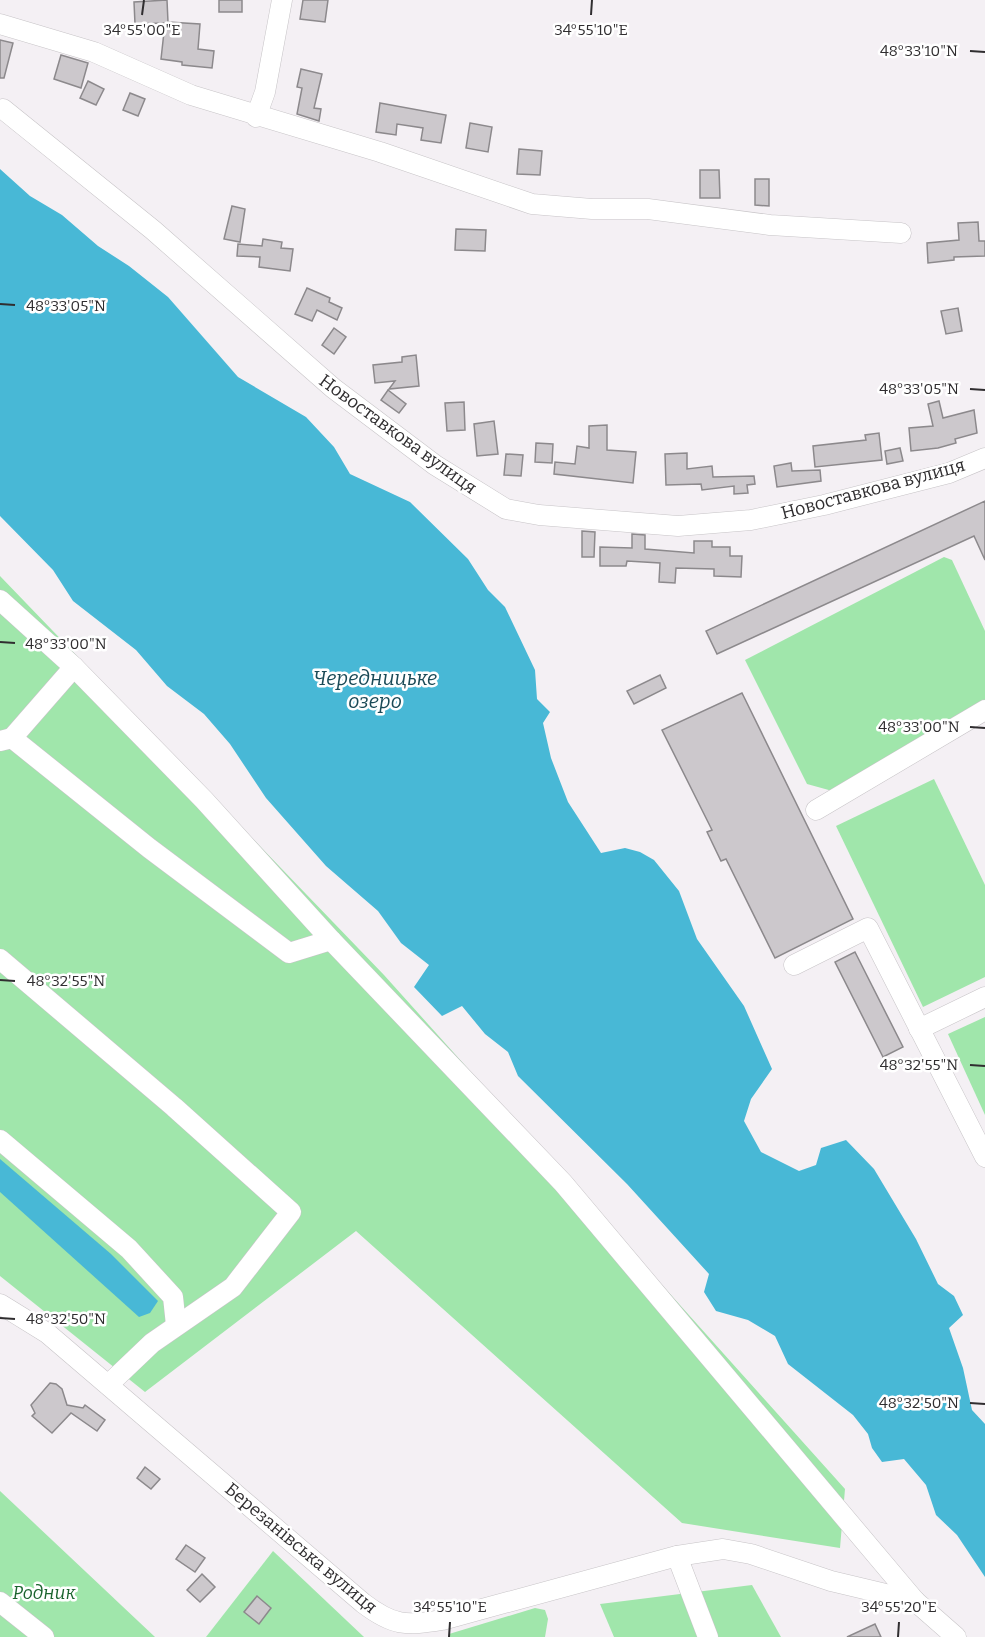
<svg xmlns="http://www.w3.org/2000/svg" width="985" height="1637" font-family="Bitter,serif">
	<rect width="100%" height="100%" fill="#f4f0f4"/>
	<!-- green -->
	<g fill="#a0e6ab">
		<path d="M944 557 952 560 985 631V704L836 792 807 784 745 660Z"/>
		<path d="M0 576 384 975 845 1489 840 1548 682 1523 356 1231 145 1392 0 1276Z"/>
		<path d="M934 779 985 885V977L923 1007 836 826Z"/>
		<path d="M985 1017V1115L948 1034Z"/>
		<path d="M0 1491 155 1637H0Z"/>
		<path d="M273 1551 364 1637H206Z"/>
		<path d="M752 1585 781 1637H614L600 1604Z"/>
		<path d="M535 1608 545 1610 548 1619 545 1637H448L449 1634Z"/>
	</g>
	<!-- water -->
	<g fill="#48b8d6">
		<path d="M0 169 30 196 62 215 98 246 129 266 168 297 238 377 306 417 334 447 350 474 410 502 468 559 488 590 505 607 535 670 537 699 550 712 543 723 551 758 568 802 601 853 625 848 640 852 654 860 679 891 697 939 744 1006 772 1069 751 1099 744 1121 761 1152 799 1171 816 1165 821 1148 846 1140 874 1169 916 1239 938 1284 954 1296 963 1315 949 1328 963 1368 972 1410 985 1424V1577L957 1535 936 1515 926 1485 904 1459 882 1462 872 1448 868 1434 853 1415 788 1364 775 1336 748 1320 716 1311 704 1292 709 1274 627 1184 518 1076 508 1052 485 1034 462 1006 442 1016 414 987 429 965 401 943 378 911 326 866 266 798 230 744 204 714 167 686 136 650 73 601 53 570 0 516Z"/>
		<path d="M0 1159 111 1254 158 1301 150 1313 139 1317 0 1192Z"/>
	</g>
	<!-- building -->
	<g fill="#ccc8cc" stroke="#8c898c" stroke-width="1.5">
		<path d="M167 0 168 22 200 24 198 49 214 51 212 68 182 65V62L161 59 165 23 135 24 134 2Z"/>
		<rect x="219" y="0" width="23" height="12"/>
		<path d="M303 0H328L325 22 300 19Z"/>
		<path d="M0 40 13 43 4 78H0Z"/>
		<path d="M61 55 88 63 81 88 54 79Z"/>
		<path d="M301 69 322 74 314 108 321 109 319 121 297 114 302 88 297 87Z"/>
		<path d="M88 81 104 89 96 105 80 98Z"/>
		<path d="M130 93 145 99 138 116 123 110Z"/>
		<path d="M380 103 446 115 441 143 421 140 423 128 397 124 396 135 376 132Z"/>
		<path d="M470 123 492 127 488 152 466 148Z"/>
		<path d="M519 149 542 151 540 175 517 174Z"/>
		<path d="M700 170H719L720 198H700Z"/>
		<path d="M755 179H769V206L755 205Z"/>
		<path d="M232 206 245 209 240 242 224 239Z"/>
		<path d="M978 222 979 241H985V256L954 257V260L928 263 927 243 959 240 958 223Z"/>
		<path d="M456 229 486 230 485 251 455 250Z"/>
		<path d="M263 239 282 242 281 248 293 249 290 271 259 267 260 257 237 256 238 244 262 246Z"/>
		<path d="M307 288 330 298 329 302 342 308 337 320 317 310 312 321 295 314Z"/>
		<path d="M958 308 962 331 946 334 941 311Z"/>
		<path d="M334 328 346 337 334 354 322 345Z"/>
		<path d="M416 355 419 386 389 389 395 381 375 383 373 365 402 362V357Z"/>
		<path d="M388 390 406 404 399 413 381 400Z"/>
		<path d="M939 401 943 418 974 410 977 433 955 439 956 443 938 448 911 451 909 428 933 426 928 404Z"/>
		<path d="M464 402 465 430 447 431 445 403Z"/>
		<path d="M494 421 498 454 477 456 474 424Z"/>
		<path d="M607 425V450L636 452 633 483 554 474 555 462 575 464 577 446 589 448V426Z"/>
		<path d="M879 433 882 460 815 467 813 446 866 440 865 435Z"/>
		<path d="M536 443 553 444 552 463 535 462Z"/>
		<path d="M900 448 903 461 887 464 885 451Z"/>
		<path d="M687 453V469L712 466 713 477 754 476 755 484 747 485 748 493 734 494V486L702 490 701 484 666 485 665 454Z"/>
		<path d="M506 454 523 455 521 476 504 475Z"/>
		<path d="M791 463 792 471 820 470 821 481 777 487 774 466Z"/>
		<path d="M985 501V560L974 536 717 654 706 631Z"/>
		<path d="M582 531 595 532 594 557H582Z"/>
		<path d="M632 534 645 535V549L694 553V541H712V547H730V556H742L741 577 714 576V569L676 568 675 583 659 582 660 563 627 561 626 566H600V547L632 548Z"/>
		<path d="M660 675 666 688 634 704 627 691Z"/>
		<path d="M742 693 853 919 775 958 726 859 721 861 707 832 712 830 662 730Z"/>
		<path d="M855 952 903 1047 883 1057 835 962Z"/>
		<path d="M50 1383 56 1384 62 1389 67 1405 83 1408 85 1405 105 1420 97 1431 71 1413 52 1433 32 1416 35 1413 31 1405Z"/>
		<path d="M145 1467 160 1479 151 1489 137 1478Z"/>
		<path d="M186 1545 205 1558 195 1572 176 1559Z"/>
		<path d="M202 1574 215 1587 200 1602 187 1590Z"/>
		<path d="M257 1596 271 1608 259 1624 244 1612Z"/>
		<path d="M875 1624 881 1637H847Z"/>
	</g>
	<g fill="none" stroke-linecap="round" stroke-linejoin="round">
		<defs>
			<g id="minor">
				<path d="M0 24 94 52 191 95 380 152 532 204 592 209H648L770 225 901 233"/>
				<path d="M3 109 153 230 333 388 435 465 506 509 539 515 678 526 751 520 824 505 949 473 985 458"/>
				<path d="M256 117 265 92 282 0"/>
				<path d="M0 600 74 667 204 800 331 940 563 1183 915 1601"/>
				<path d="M12 738 74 667"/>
				<path d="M0 741 12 738 149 848 289 953 331 940"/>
				<path d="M816 810 985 710"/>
				<path d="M0 959 174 1107 291 1212 233 1287 152 1343 109 1384"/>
				<path d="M794 965 868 928 985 1157"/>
				<path d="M919 1029 985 997"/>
				<path d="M0 1140 129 1249 173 1297 176 1325"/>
				<path d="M0 1304 47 1333 363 1603C393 1626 406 1626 442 1620L677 1556 723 1549 751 1554 831 1581 915 1601 956 1637"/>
				<path d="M677 1556 708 1637"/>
				<path d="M0 1602 44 1637"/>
			</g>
		</defs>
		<!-- minor casing -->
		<use href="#minor" stroke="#c7c4c7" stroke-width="21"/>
		<!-- minor -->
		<use href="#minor" stroke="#fff" stroke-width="20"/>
	</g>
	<!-- ticks -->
	<path fill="none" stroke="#302e30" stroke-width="2" d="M142 15 144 0M591 15 592 0M970 51 985 52M0 304 15 305M970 389 985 390M0 642 15 643M970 727 985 728M0 980 15 981M970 1065 985 1066M0 1318 15 1319M970 1403 985 1404M449 1637 450 1622M898 1637 899 1622"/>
	<g text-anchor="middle" stroke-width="5" stroke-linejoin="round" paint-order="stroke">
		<!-- street labels -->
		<g font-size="18" fill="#302e30" stroke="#fff">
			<text transform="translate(398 434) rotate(36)" y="6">Новоставкова вулиця</text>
			<text transform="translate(873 489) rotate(-15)" y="6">Новоставкова вулиця</text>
			<text transform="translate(301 1548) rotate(40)" y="6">Березанівська вулиця</text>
		</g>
		<!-- park labels -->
		<g font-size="18" font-style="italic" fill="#1b642e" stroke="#fff">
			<text x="44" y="1599">Родник</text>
		</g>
		<!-- water labels -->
		<g font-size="20" font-style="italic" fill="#1a4a57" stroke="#fff">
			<text x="375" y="685">Чередницьке<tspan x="375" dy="23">озеро</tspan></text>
		</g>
	</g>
	<g font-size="15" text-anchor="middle" fill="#302e30" stroke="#fff" stroke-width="5" stroke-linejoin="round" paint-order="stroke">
		<text x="142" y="35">34°55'00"E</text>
		<text x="591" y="35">34°55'10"E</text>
		<text x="919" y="56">48°33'10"N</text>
		<text x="66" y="311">48°33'05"N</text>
		<text x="919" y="394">48°33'05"N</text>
		<text x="66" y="649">48°33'00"N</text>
		<text x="919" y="732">48°33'00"N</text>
		<text x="66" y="986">48°32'55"N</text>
		<text x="919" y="1070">48°32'55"N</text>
		<text x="66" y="1324">48°32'50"N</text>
		<text x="919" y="1408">48°32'50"N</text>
		<text x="450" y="1612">34°55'10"E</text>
		<text x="899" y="1612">34°55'20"E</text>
	</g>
</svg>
